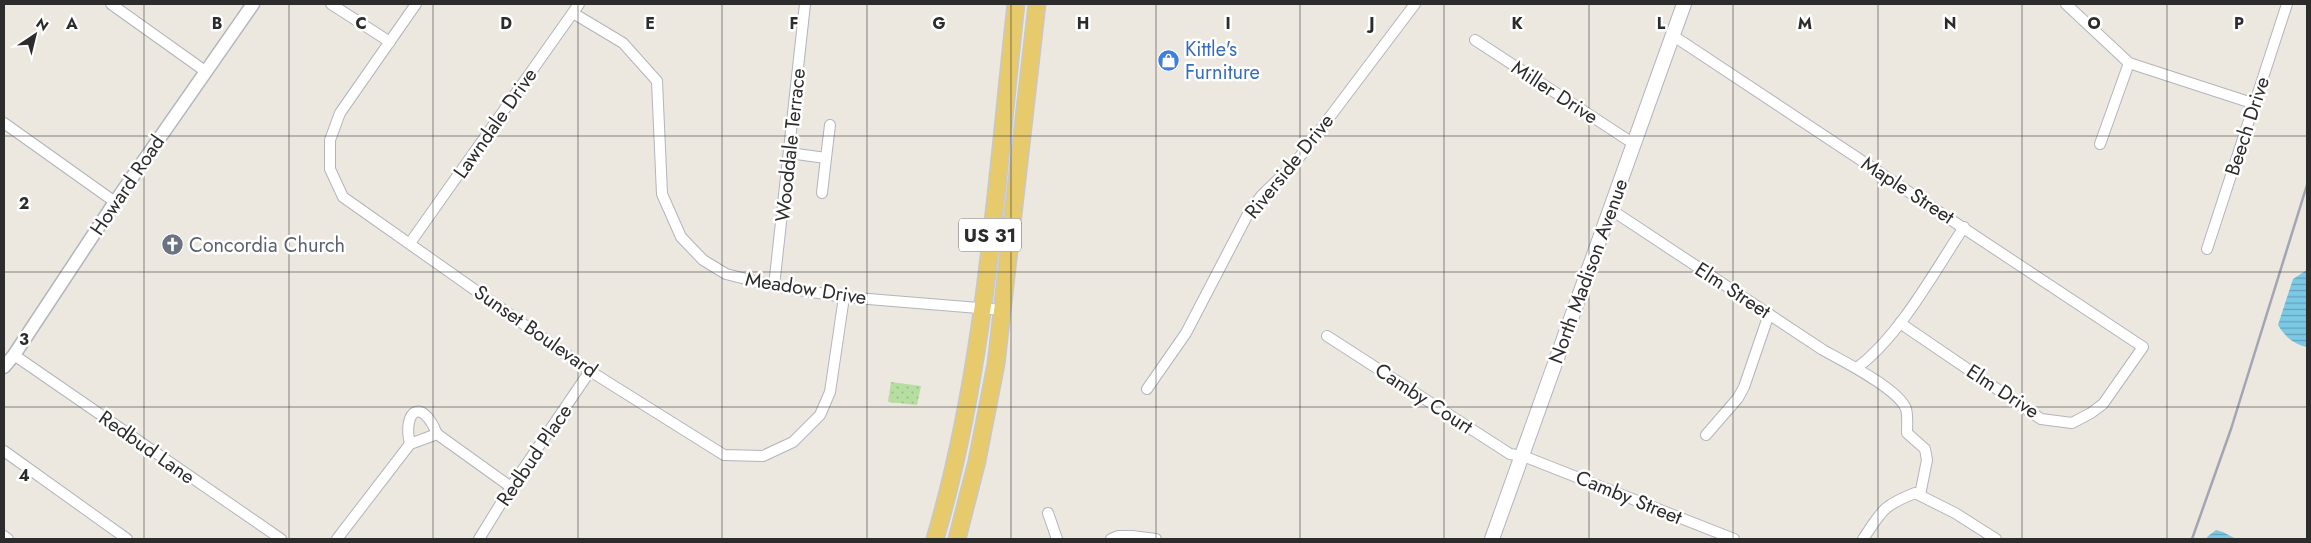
<svg xmlns="http://www.w3.org/2000/svg" width="2311" height="543" font-family="Jost,sans-serif">
	<defs>
		<pattern id="park-dots" width="8" height="8" patternUnits="userSpaceOnUse" patternTransform="scale(1.25)"><rect width="8" height="8" fill="#b5dea0"/><path d="M2 2h.1M6 6h.1" fill="none" stroke="#9cbf8a" stroke-width="1.8" stroke-linecap="round"/></pattern>
		<pattern id="water-rules" width="6" height="5" patternUnits="userSpaceOnUse" patternTransform="scale(1.25)"><rect width="6" height="5" fill="#7bc9e5"/><path d="M0 2.5h6" fill="none" stroke="#65a3ba"/></pattern>
	</defs>
	<rect width="100%" height="100%" fill="#ece7df"/>
	<!-- park -->
	<path fill="url(#park-dots)" d="M891 382 921 386 917 405 888 402Z"/>
	<!-- water -->
	<g fill="url(#water-rules)">
		<path d="M2307 270V347C2294 344 2285 337 2278 325L2293 279Z"/>
		<path d="M2216 530 2223 532 2236 539H2208L2207 537Z"/>
	</g>
	<g fill="none" stroke-linecap="round" stroke-linejoin="round">
		<defs>
			<g id="minor">
				<path d="M111 4 205 71"/>
				<path d="M331 4 390 42"/>
				<path d="M416 4 340 113 330 140V169L343 197 590 371 724 455 763 456 793 442 820 415 830 392 844 297"/>
				<path d="M2066 4 2129 63 2255 104"/>
				<path d="M573 13 623 43 657 81 662 194 681 237 703 260 726 274 774 286 844 297 1003 310"/>
				<path d="M1672 35 2143 347 2103 404 2091 413 2072 423 2041 419 1900 323"/>
				<path d="M1475 40 1634 144"/>
				<path d="M4 123 115 202"/>
				<path d="M2100 144 2129 63"/>
				<path d="M789 153 826 158 822 193"/>
				<path d="M826 158 830 125"/>
				<path d="M1610 209 1823 350C1841 360 1899 389 1906 409 1908 416 1907 426 1907 433L1925 449 1927 460 1920 495"/>
				<path d="M410 243 579 4"/>
				<path d="M2207 249 2287 4"/>
				<path d="M774 286 805 4"/>
				<path d="M1327 336 1510 454 1523 456 1734 539"/>
				<path d="M14 355 281 539"/>
				<path d="M1858 367C1901 334 1934 272 1964 227"/>
				<path d="M1147 389 1186 333 1249 212 1262 195 1295 163 1415 4"/>
				<path d="M1706 435 1738 398 1744 387 1769 314"/>
				<path d="M410 444C402 411 422 396 437 434"/>
				<path d="M4 451 127 539"/>
				<path d="M1048 513 1057 539"/>
				<path d="M4 536 8 539"/>
				<path d="M337 539 410 444 437 434 511 487"/>
				<path d="M479 539 511 487 590 371"/>
				<path d="M1111 539 1118 536H1132"/>
				<path d="M1134 539 1132 536 1156 539"/>
				<path d="M1863 539C1882 511 1882 506 1915 493L1955 513 1996 539"/>
			</g>
			<path id="tertiary" d="M4 367 14 355 115 202 253 4"/>
			<path id="secondary" d="M1492 539 1684 4"/>
			<g id="primary">
				<path d="M935 539C986 367 996 181 1016 4"/>
				<path d="M957 539 977 461 996 364 1037 4"/>
			</g>
		</defs>
		<!-- minor casing -->
		<use href="#minor" stroke="#b3b5be" stroke-width="12"/>
		<!-- tertiary casing -->
		<use href="#tertiary" stroke="#b3b5be" stroke-width="15"/>
		<!-- secondary casing -->
		<use href="#secondary" stroke="#b3b5be" stroke-width="16"/>
		<!-- primary casing -->
		<use href="#primary" stroke="#c8c8c8" stroke-width="19"/>
		<!-- minor -->
		<use href="#minor" stroke="#fff" stroke-width="10"/>
		<!-- tertiary -->
		<use href="#tertiary" stroke="#fff" stroke-width="12"/>
		<!-- secondary -->
		<use href="#secondary" stroke="#fff" stroke-width="14"/>
		<!-- primary -->
		<use href="#primary" stroke="#e6ca6b" stroke-width="16"/>
		<!-- rail -->
		<path stroke="#a2a5b4" stroke-width="2.5" d="M2192 539 2231 429 2307 185"/>
	</g>
	<!-- grid -->
	<path fill="none" stroke="#2c2c2c" stroke-width="1" stroke-opacity="0.55" d="M144 4V539M289 4V539M433 4V539M578 4V539M722 4V539M867 4V539M1011 4V539M1156 4V539M1300 4V539M1444 4V539M1589 4V539M1733 4V539M1878 4V539M2022 4V539M2167 4V539M4 136H2307M4 272H2307M4 407H2307"/>
	<!-- icons -->
	<defs>
		<symbol id="shop-disc" viewBox="-11 -11 22 22"><circle r="9.5" fill="#3f7fe0" stroke="#fff"/><path d="M-5-2.5h2.3a2.7 3.5 0 0 1 5.4 0H5L5.5 6h-11ZM-1.5-2.5h3a1.5 2.3 0 0 0-3 0Z" fill="#fff"/></symbol>
		<symbol id="church-disc" viewBox="-11 -11 22 22"><circle r="9.5" fill="#6b7280" stroke="#fff"/><path d="M-1.2-6h2.4v3.5h3.3v2.4h-3.3V6h-2.4V-.1h-3.3v-2.4h3.3Z" fill="#fff"/></symbol>
	</defs>
	<g fill-rule="evenodd">
		<use href="#shop-disc" x="1156" y="48" width="25" height="25"/>
		<use href="#church-disc" x="160" y="232" width="25" height="25"/>
	</g>
	<g text-anchor="middle" stroke-width="5" stroke-linejoin="round" paint-order="stroke">
		<!-- shield labels -->
		<rect fill="#fff" stroke="#6b6b6b" stroke-width="1" x="959" y="218.5" width="62" height="33" rx="4"/>
		<g font-size="19" font-weight="bold" fill="#2c2c2c">
			<text x="990" y="242">US 31</text>
		</g>
		<!-- shop labels -->
		<g font-size="20" fill="#366cbe" stroke="#fff" text-anchor="start">
			<text x="1185" y="56">Kittle's<tspan x="1185" dy="23">Furniture</tspan></text>
		</g>
		<!-- street labels -->
		<g font-size="20" fill="#2c2c2c" stroke="#fff">
			<text transform="translate(1555 92) rotate(33)" y="7">Miller Drive</text>
			<text transform="translate(495 123) rotate(-55)" y="7">Lawndale Drive</text>
			<text transform="translate(2247 126) rotate(-72)" y="7">Beech Drive</text>
			<text transform="translate(790 145) rotate(-84)" y="7">Wooddale Terrace</text>
			<text transform="translate(1289 166) rotate(-51)" y="7">Riverside Drive</text>
			<text transform="translate(127 185) rotate(-56)" y="7">Howard Road</text>
			<text transform="translate(1908 190) rotate(33)" y="7">Maple Street</text>
			<text transform="translate(1588 271) rotate(-70)" y="7">North Madison Avenue</text>
			<text transform="translate(806 288) rotate(9)" y="7">Meadow Drive</text>
			<text transform="translate(1733 290) rotate(33)" y="7">Elm Street</text>
			<text transform="translate(536 331) rotate(35)" y="7">Sunset Boulevard</text>
			<text transform="translate(2003 391) rotate(33)" y="7">Elm Drive</text>
			<text transform="translate(1424 398) rotate(33)" y="7">Camby Court</text>
			<text transform="translate(147 447) rotate(35)" y="7">Redbud Lane</text>
			<text transform="translate(534 455) rotate(-56)" y="7">Redbud Place</text>
			<text transform="translate(1629 497) rotate(22)" y="7">Camby Street</text>
		</g>
		<!-- worship labels -->
		<g font-size="20" fill="#5b616d" stroke="#fff" text-anchor="start">
			<text x="189" y="252">Concordia Church</text>
		</g>
	</g>
	<g font-size="16" text-anchor="middle" font-weight="bold" fill="#2c2c2c" stroke="#fff" stroke-width="5" stroke-linejoin="round" paint-order="stroke">
		<text x="72" y="29">A</text>
		<text x="217" y="29">B</text>
		<text x="361" y="29">C</text>
		<text x="506" y="29">D</text>
		<text x="650" y="29">E</text>
		<text x="794" y="29">F</text>
		<text x="939" y="29">G</text>
		<text x="1083" y="29">H</text>
		<text x="1228" y="29">I</text>
		<text x="1372" y="29">J</text>
		<text x="1517" y="29">K</text>
		<text x="1661" y="29">L</text>
		<text x="1805" y="29">M</text>
		<text x="1950" y="29">N</text>
		<text x="2094" y="29">O</text>
		<text x="2239" y="29">P</text>
		<text x="24" y="209">2</text>
		<text x="24" y="345">3</text>
		<text x="24" y="481">4</text>
	</g>
	<!-- border -->
	<rect width="2311" height="543" fill="none" stroke="#2c2c2c" stroke-width="10"/>
	<!-- north arrow -->
	<g transform="translate(35 35) rotate(35)" stroke="#ffffff" stroke-width="4" paint-order="stroke">
	<path d="M0-4L9 19L0 12L-9 19Z" fill="#2c2c2c"/>
	<text y="-8" font-size="14" font-weight="bold" text-anchor="middle" fill="#2c2c2c">N</text>
	</g>
</svg>
